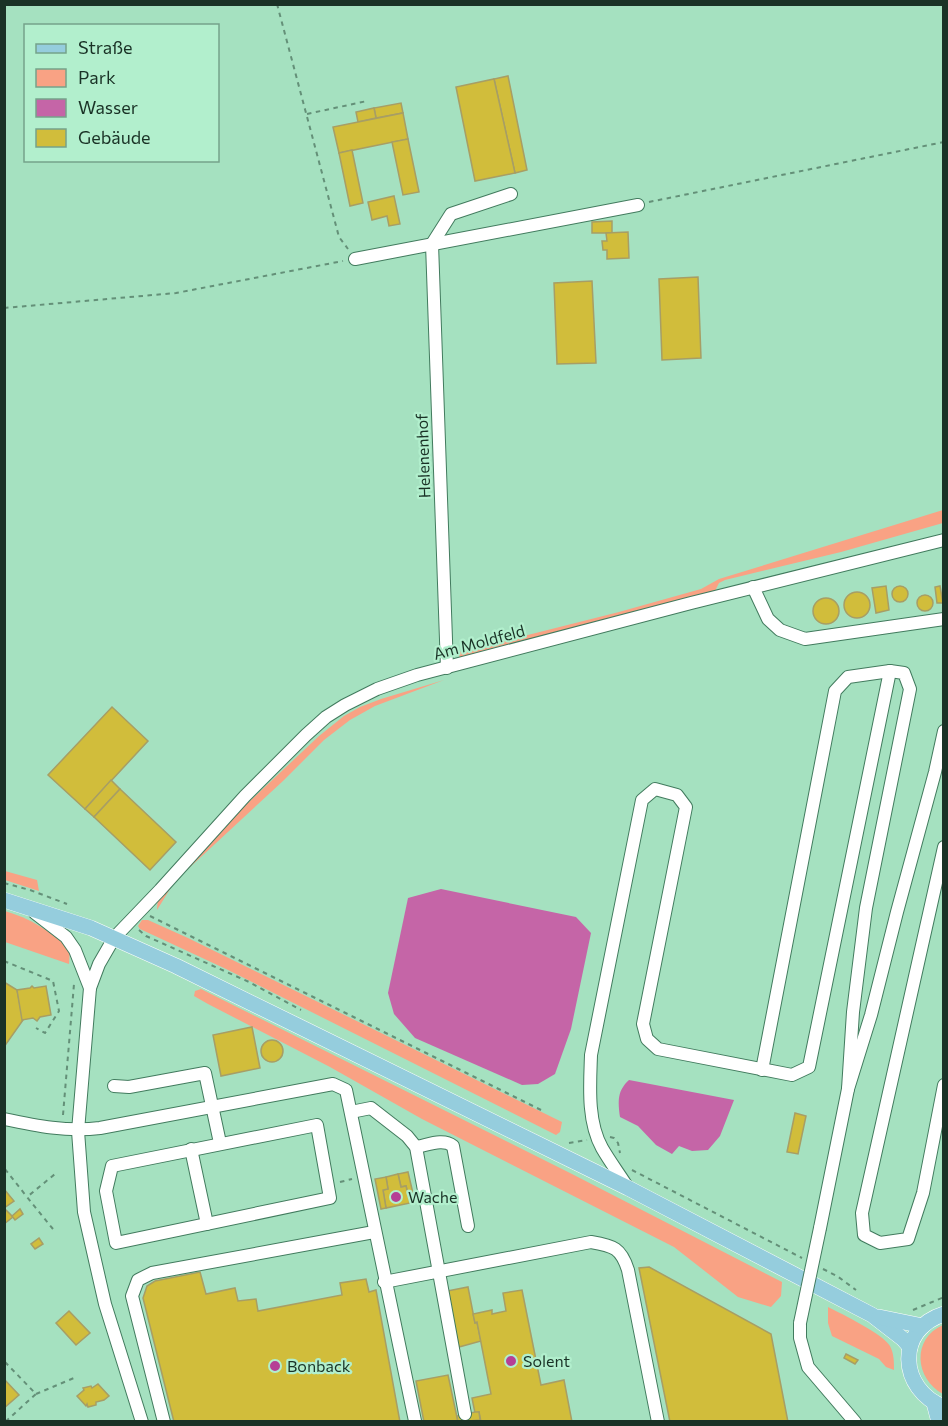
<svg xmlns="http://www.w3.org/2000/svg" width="948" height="1426" font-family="Commissioner,sans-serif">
	<rect width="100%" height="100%" fill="#a5e1c0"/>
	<!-- green -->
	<g fill="#f9a284">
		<path d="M943 510V523L841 552 725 580 719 583 715 591 460 657 456 653 619 612 701 589 719 579Z"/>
		<path d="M444 680 375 706 350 720 324 740 283 781 175 881 157 910 158 894 200 848 319 736 344 716 360 707 381 699Z"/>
		<path d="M5 871 37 880 39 891 5 880Z"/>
		<path d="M5 911C29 918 51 931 70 949L69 964 5 942Z"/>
		<path d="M142 920H148L188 938 562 1122 560 1132 556 1135 226 969 140 929 138 926Z"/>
		<path d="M201 989 572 1174 782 1282 781 1296 771 1307 738 1297 674 1247 422 1119 330 1067 208 1004 194 996 195 991Z"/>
		<path d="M828 1307C842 1314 883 1334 890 1346 894 1354 894 1361 894 1370L886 1367 879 1359 832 1336 828 1323Z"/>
		<path d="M943 1325V1394C915 1379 911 1339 943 1325Z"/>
	</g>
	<!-- water -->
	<g fill="#c565a7">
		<path d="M441 889 576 917 591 933 571 1029 555 1074 538 1084 522 1085 415 1038 394 1014 388 993 408 898Z"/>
		<path d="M629 1080 734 1100 720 1136 708 1150 692 1151 679 1146 672 1154 656 1145 638 1126 620 1117C618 1101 617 1091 629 1080Z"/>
	</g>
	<!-- building -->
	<g fill="#d1bd3b" stroke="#a79e65" stroke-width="1.5">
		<path d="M508 76 527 170 515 173 494 79Z"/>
		<path d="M494 79 515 173 475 181 456 87Z"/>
		<path d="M401 103 403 113 376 118 374 108Z"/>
		<path d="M374 108 376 118 358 122 356 112Z"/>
		<path d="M403 113 408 139 339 153 333 127Z"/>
		<path d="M408 139 419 192 403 195 392 142Z"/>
		<path d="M352 150 363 203 350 206 339 153Z"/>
		<path d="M394 196 400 224 389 226 387 216 372 220 368 202Z"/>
		<path d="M612 221V233H592V222Z"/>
		<path d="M628 232 629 258 607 259V250H603L602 241H607L606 233Z"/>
		<path d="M698 277 701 358 662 360 659 279Z"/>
		<path d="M592 281 596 363 557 364 554 283Z"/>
		<circle cx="900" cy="594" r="8"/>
		<path d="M886 586 889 610 876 613 872 588Z"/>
		<path d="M940 586 943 603H937L935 587Z"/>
		<circle cx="857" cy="605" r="13"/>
		<circle cx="925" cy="603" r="8"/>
		<circle cx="826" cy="611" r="13"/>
		<path d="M112 707 148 741 85 809 48 775Z"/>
		<path d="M111 780 120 789 94 817 85 809Z"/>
		<path d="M120 789 176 842 150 870 94 817Z"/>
		<path d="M4 982 17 990 23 1020 4 1047Z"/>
		<path d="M32 986 34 988 46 986 51 1015 40 1017 37 1021 33 1018 22 1020 17 990 30 988Z"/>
		<path d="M252 1027 260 1068 221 1076 213 1035Z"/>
		<circle cx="272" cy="1051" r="11"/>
		<path d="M795 1113 806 1116 798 1154 787 1152Z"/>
		<path d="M408 1172 415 1202 410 1203 406 1186 401 1187 398 1174Z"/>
		<path d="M398 1174 401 1187 406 1186 410 1203 386 1208 383 1190 388 1189 386 1177Z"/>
		<path d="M386 1177 388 1189 383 1190 386 1208 381 1209 375 1179Z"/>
		<path d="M4 1189 14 1201 4 1208Z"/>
		<path d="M4 1208 13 1217 4 1224Z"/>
		<path d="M20 1209 23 1214 15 1220 12 1216Z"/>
		<path d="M39 1238 43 1244 35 1249 31 1244Z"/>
		<path d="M649 1267 771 1334 788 1422H670L639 1268Z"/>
		<path d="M200 1272 206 1294 235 1288 238 1301 256 1299 258 1311 342 1295 340 1283 366 1279 369 1292 376 1290 400 1422H174L143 1298 147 1286 155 1281Z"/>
		<path d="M468 1287 475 1323 477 1322 481 1341 459 1347 447 1291Z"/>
		<path d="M522 1290 541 1385 564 1380 572 1422H481L479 1412 475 1413 472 1398 491 1394 477 1322 475 1323 473 1314 492 1310V1314L506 1311 503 1293Z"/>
		<path d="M69 1311 90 1333 76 1345 56 1323Z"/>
		<path d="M846 1354 858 1360 855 1364 844 1358Z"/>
		<path d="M448 1375 458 1422H424L416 1381Z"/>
		<path d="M4 1379 19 1395 4 1408Z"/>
		<path d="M98 1384 109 1396 104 1400 96 1402V1405L88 1407 87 1404 86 1406 77 1396 84 1390 83 1388 91 1386 92 1388Z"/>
		<path d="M475 1412H479L480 1420 458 1422 457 1416Z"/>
	</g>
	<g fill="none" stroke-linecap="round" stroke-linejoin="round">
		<defs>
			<g id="minor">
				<path d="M355 259 638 205"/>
				<path d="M753 587 768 619 780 630 805 639 944 619"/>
				<path d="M447 668 432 244 451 214 511 194"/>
				<path d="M944 847 862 1213 864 1235 880 1243 908 1239 923 1193 944 1085"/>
				<path d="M35 913 66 937 75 950 90 988"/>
				<path d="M762 1070 835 691 848 677 890 671 904 673 910 689 866 908 853 1012 848 1089"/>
				<path d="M114 1086 129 1087 205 1073 220 1143"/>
				<path d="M351 1112 371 1108 407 1136 416 1147 465 1414"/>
				<path d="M4 1119C37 1126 67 1132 100 1128L333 1084 346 1090 415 1421"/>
				<path d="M317 1125 330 1198 116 1243 106 1191 112 1166Z"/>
				<path d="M416 1147C428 1145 443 1138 453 1146L468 1226"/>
				<path d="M191 1149 207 1224"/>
				<path d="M628 1188C620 1175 610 1162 602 1148 587 1121 590 1085 591 1055L642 800 655 789 677 795 686 807 643 1024 647 1039 658 1049 792 1075 809 1067 890 671"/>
				<path d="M820 1228 848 1089 871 1015 897 912 935 772 944 731"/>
				<path d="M384 1282 591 1242C614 1246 621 1248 628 1270L658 1422"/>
				<path d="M800 1323V1338L808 1367 855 1422"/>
				<path d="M142 1422 105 1304 84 1212 78 1131 90 988 99 964 114 938 160 890 245 796 306 735 326 717 345 705 377 689 417 675 691 603 944 540"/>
				<path d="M164 1422 132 1296 138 1280 152 1273 374 1232"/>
			</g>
			<g id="major">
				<path d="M4 900 91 928 176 966 628 1188 872 1315 903 1339 910 1347"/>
				<path d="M944 1314C895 1329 899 1390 944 1407"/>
				<path d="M879 1317 923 1326"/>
				<path d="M934 1403 939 1422"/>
			</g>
		</defs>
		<!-- minor casing -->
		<use href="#minor" stroke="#427b5e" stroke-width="14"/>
		<!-- major casing -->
		<use href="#major" stroke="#fff" stroke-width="16"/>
		<!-- path -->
		<g stroke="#649078" stroke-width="2" stroke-dasharray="4.5 4.5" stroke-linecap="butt">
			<path d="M277 4 339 237 348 249"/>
			<path d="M307 114 367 101"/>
			<path d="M649 202 944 142"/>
			<path d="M4 308 176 293 343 261"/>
			<path d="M4 883 30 890 67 904"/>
			<path d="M150 916 543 1111"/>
			<path d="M139 930 146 936 249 982 301 1010"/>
			<path d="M4 961 53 981 59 1011 45 1033 36 1028"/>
			<path d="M63 1115 74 984"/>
			<path d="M610 1137 614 1138 618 1143 620 1153"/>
			<path d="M569 1143 587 1140"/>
			<path d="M5 1169 27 1197"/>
			<path d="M632 1170 802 1258"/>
			<path d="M340 1182 352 1179"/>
			<path d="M53 1229 27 1197 55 1174"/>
			<path d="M823 1269 837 1276 856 1290"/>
			<path d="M913 1310 944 1297"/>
			<path d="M5 1362 36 1394 5 1422"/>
			<path d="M36 1394 74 1378"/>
		</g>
		<!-- minor -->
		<use href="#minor" stroke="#fff" stroke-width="12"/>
		<!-- major -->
		<use href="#major" stroke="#95cddd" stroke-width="15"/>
		<defs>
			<path id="minor-bridge" d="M800 1323 820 1228"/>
		</defs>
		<!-- minor-bridge casing -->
		<use href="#minor-bridge" stroke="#427b5e" stroke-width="14" stroke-linecap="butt"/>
		<!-- minor-bridge -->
		<use href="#minor-bridge" stroke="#fff" stroke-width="12"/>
	</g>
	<!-- markers -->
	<g fill="#b63f95" stroke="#b2efcd" stroke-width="2">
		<circle cx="396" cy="1197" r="6"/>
		<circle cx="511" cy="1361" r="6"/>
		<circle cx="275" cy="1366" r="6"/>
	</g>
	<g text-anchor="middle" stroke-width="4.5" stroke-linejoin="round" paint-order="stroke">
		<!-- street labels -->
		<g font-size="16" fill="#1a3226" stroke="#b2efcd">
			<text transform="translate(423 456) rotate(-92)" y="6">Helenenhof</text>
			<text transform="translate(479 642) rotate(-15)" y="6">Am Moldfeld</text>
		</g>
		<!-- poi labels -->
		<g font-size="16" fill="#1a3226" stroke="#b2efcd" text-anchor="start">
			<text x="408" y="1203">Wache</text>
			<text x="523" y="1367">Solent</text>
			<text x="287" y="1372">Bonback</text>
		</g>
	</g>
	<!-- border -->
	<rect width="948" height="1426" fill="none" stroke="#1a3226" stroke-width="12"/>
	<!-- legend -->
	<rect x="24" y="24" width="195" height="138" fill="#b2efcd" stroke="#75a38a" stroke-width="1.5"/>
	<rect x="36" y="44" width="30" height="9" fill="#95cddd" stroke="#75a38a" stroke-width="1.5"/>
	<text x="78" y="54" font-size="18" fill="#1a3226">Straße</text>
	<rect x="36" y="69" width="30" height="18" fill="#f9a284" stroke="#75a38a" stroke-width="1.5"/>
	<text x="78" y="84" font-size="18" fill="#1a3226">Park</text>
	<rect x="36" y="99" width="30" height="18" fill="#c565a7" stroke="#75a38a" stroke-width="1.5"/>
	<text x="78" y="114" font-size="18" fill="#1a3226">Wasser</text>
	<rect x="36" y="129" width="30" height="18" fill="#d1bd3b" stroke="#75a38a" stroke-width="1.5"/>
	<text x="78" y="144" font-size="18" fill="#1a3226">Gebäude</text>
</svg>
